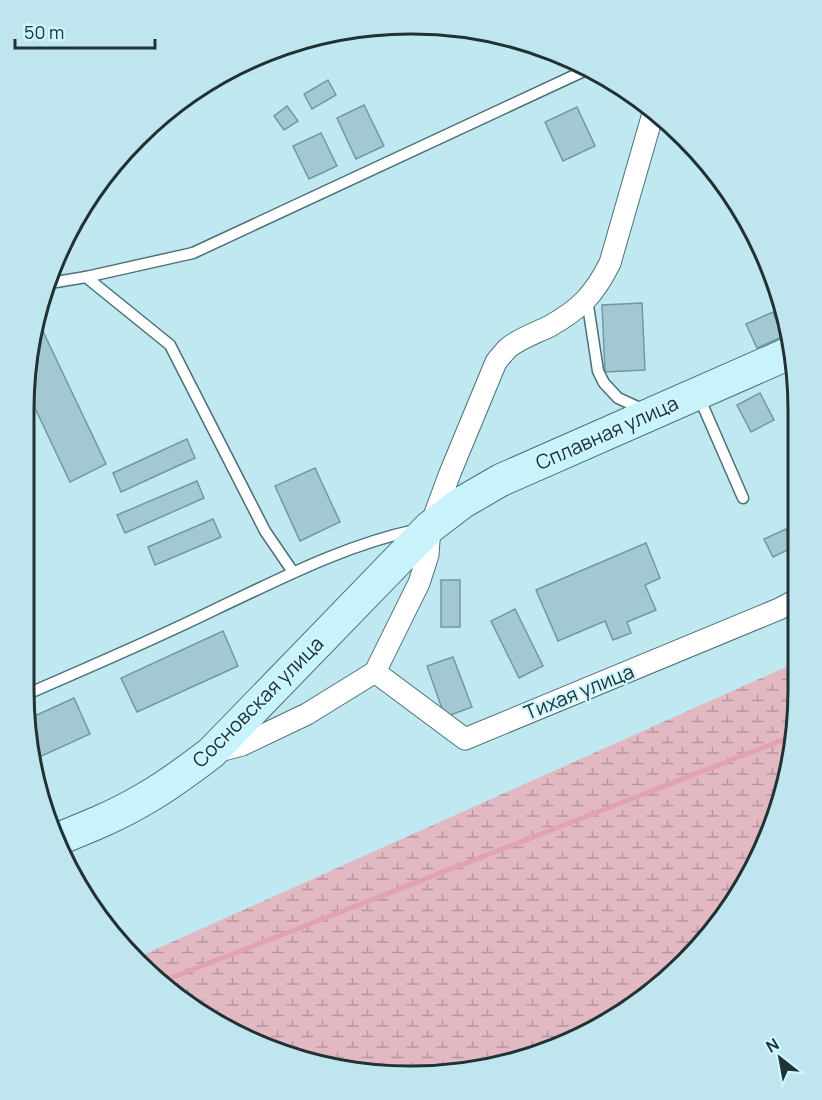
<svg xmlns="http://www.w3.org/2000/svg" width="822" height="1100" font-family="Manrope,sans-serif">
	<defs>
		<pattern id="wetland-marsh" width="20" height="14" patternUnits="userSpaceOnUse" patternTransform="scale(1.5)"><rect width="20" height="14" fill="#e2b9c3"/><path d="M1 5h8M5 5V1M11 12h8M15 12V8" fill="none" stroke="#b7979f"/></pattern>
	</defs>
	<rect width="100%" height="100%" fill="#c0e8f0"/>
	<!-- wetland -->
	<path fill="url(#wetland-marsh)" d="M797 662V715L778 813 746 882 702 944 646 996 536 1055 437 1075 335 1068 240 1036 138 963 134 959Z"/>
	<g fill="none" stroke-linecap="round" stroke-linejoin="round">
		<!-- stream -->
		<path stroke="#e1a2b1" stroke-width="5" d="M163 981 793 736"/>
	</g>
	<!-- building -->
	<g fill="#a2c9d1" stroke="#7298a0" stroke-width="1.5">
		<path d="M328 80 336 95 312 109 304 94Z"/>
		<path d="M364 105 384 146 356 159 337 118Z"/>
		<path d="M287 106 298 121 284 130 274 116Z"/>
		<path d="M577 107 595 146 563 161 545 122Z"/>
		<path d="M321 133 337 166 309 179 293 146Z"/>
		<path d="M642 303 645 370 605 372 602 305Z"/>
		<path d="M773 312 784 336 757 348 746 324Z"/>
		<path d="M39 323 106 464 70 482 25 387 35 325Z"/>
		<path d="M760 393 774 420 751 432 737 405Z"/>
		<path d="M187 439 195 458 121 492 113 473Z"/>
		<path d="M315 468 340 522 300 541 275 486Z"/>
		<path d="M197 481 204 498 125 533 117 515Z"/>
		<path d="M213 519 221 537 155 565 148 547Z"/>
		<path d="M786 529 794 547 773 557 764 539Z"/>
		<path d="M646 543 660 578 645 585 656 610 627 622 631 633 613 640 605 621 558 641 536 590Z"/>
		<rect x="441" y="580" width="19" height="47"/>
		<path d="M515 609 543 666 519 678 491 621Z"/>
		<path d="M223 631 238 666 137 712 121 678Z"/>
		<path d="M453 657 472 707 445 717 427 666Z"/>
		<path d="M74 698 90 734 33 760 28 719Z"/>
	</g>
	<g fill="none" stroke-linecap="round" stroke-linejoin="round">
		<defs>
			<g id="lane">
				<path d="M86 277 193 253 586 70"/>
				<path d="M50 283 86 277 170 345 265 531 293 572"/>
				<path d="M587 299 598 371 604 383 618 398 644 410"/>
				<path d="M699 397 743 498"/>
				<path d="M25 695C89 667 153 640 216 609 280 579 345 545 415 530"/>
			</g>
			<g id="street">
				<path d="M375 672 465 739 779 609 796 600"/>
				<path d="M212 753 242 745 307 714 375 672 419 583 428 555 430 527 450 473 496 362C500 357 504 352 508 348 520 338 536 333 550 326 580 309 594 295 610 263L652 117"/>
			</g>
			<path id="secondary" d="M58 839C88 827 118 815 146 798 169 785 190 769 211 753L430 527 463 502 501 480 792 352"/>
		</defs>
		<!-- lane casing -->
		<use href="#lane" stroke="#4b7077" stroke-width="13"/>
		<!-- street casing -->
		<use href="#street" stroke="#4b7077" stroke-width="23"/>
		<!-- secondary casing -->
		<use href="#secondary" stroke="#4b7077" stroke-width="34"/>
		<!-- lane -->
		<use href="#lane" stroke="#fff" stroke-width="10"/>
		<!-- street -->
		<use href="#street" stroke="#fff" stroke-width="21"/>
		<!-- secondary -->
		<use href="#secondary" stroke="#c8f3fa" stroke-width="32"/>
	</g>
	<g text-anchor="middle" stroke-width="4.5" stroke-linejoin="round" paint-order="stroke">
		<!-- street labels -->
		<g font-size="20" fill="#223134" stroke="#cdf6fe">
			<text transform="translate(607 433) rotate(-24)" y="7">Сплавная улица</text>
			<text transform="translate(579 692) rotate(-22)" y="7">Тихая улица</text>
			<text transform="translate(258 702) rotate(-45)" y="7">Сосновская улица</text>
		</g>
	</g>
	<!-- crop -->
	<path d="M0 0H822V1100H0ZM410 34H412A376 376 0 0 1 788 410V690A376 376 0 0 1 412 1066H410A376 376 0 0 1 34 690V410A376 376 0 0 1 410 34Z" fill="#bfe6ee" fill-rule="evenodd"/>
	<path fill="none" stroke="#223134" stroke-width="3" d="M410 34H412A376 376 0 0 1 788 410V690A376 376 0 0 1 412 1066H410A376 376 0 0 1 34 690V410A376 376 0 0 1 410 34Z"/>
	<!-- north arrow -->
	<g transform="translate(780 1058) rotate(329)" stroke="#cdf6fe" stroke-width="4.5" paint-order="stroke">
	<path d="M0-4.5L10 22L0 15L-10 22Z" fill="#223134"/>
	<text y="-9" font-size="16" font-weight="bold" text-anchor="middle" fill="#223134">N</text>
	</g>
	<!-- scale -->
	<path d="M15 39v9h140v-9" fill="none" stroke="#223134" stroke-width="3"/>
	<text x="24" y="39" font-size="18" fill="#223134" stroke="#cdf6fe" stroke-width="4.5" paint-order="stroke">50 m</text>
</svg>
